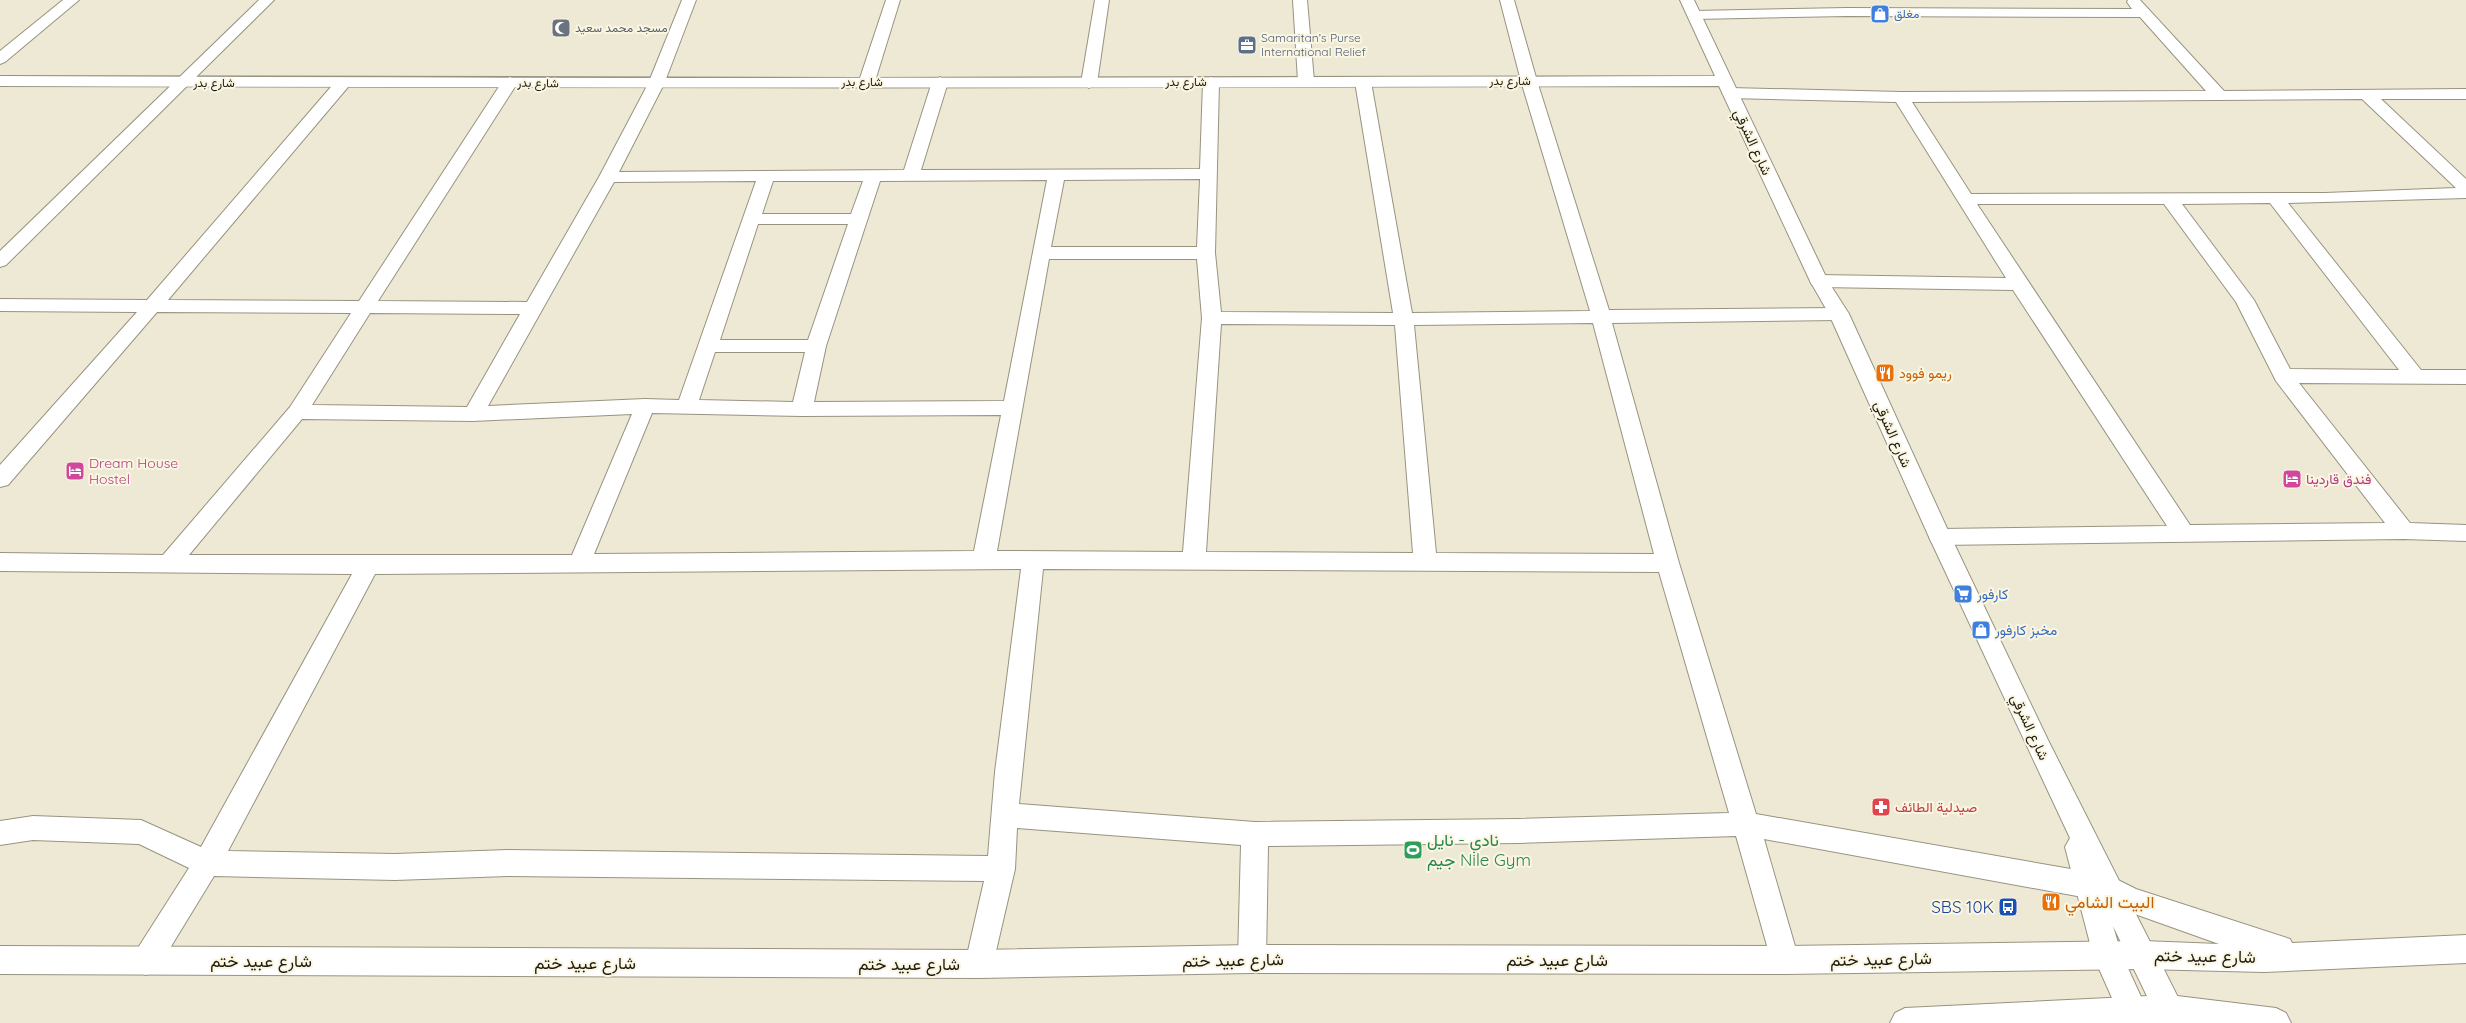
<svg xmlns="http://www.w3.org/2000/svg" width="2466" height="1023" font-family="Quicksand,Vazirmatn,sans-serif">
	<rect width="100%" height="100%" fill="#eee9d4"/>
	<g fill="none" stroke-linecap="round" stroke-linejoin="round">
		<defs>
			<g id="street">
				<path d="M63 0H79L5 62 0 64V51Z"/>
				<path d="M259 0H274L6 265 0 267V251Z"/>
				<path d="M682 0H696L664 84 619 172 904 170 932 82 940 77 948 82 921 170 1200 169 1203 82 1211 77 1219 82 1215 253 1221 312 1393 313 1355 82 1363 77 1371 82 1412 313 1590 311 1521 81 1500 0H1514L1537 81 1609 310 1839 308 1846 310 1849 314 1846 318 1839 320 1612 323 1679 563 1756 814 2088 872 2098 876 2102 885 2098 894 2088 898 1764 839 1799 960 1795 970 1785 974 1775 970 1771 960 1736 836 1518 843 1268 846 1266 959 1262 969 1252 973 1242 969 1238 959 1241 845 1017 828 1015 869 993 964 989 974 979 978 969 974 965 964 984 881 508 876 395 880 214 876 156 971 146 975 136 971 132 961 136 951 189 868 139 844 33 840 0 845V821L33 816 141 820 201 847 352 574 0 571V553L163 555 290 407 351 313 157 312 8 485 0 487V465L137 312 0 311V299L147 300 336 81 342 79 350 84 348 87 168 300 359 301 502 82 510 77 518 82 378 301 527 302 599 177 648 84ZM1200 179 1197 247H1051L1064 180ZM1047 180 1004 401 814 402 826 346 880 181ZM756 181 679 400 645 399 488 406 614 182ZM773 181H863L851 214H762ZM758 224H848L808 340H720ZM1049 259H1197L1202 318 1183 552 997 551ZM370 313 520 314 467 407 312 405ZM1593 323 1654 554 1436 553 1414 325ZM1221 324 1395 325 1413 553 1206 552ZM715 352H805L793 402 699 400ZM652 413 802 416 1001 415 974 551 594 554ZM632 414 572 555H189L302 419 473 421ZM1021 569 995 772 988 856 508 850 395 854 228 851 375 574ZM1043 569 1659 572 1729 813 1518 819 1255 822 1019 804Z"/>
				<path d="M886 0H900L875 81 867 86 861 84 859 81Z"/>
				<path d="M1095 0H1109L1097 83 1089 88 1081 83Z"/>
				<path d="M1293 0H1307L1314 81 1306 86 1298 81Z"/>
				<path d="M2128 0H2140L2224 91 2466 89V99H2381L2466 179V198L2288 203 2421 370H2466V384L2299 383 2410 523 2466 525V541L2404 539 1940 545 1932 543 1929 537 1932 531 1940 529 2167 526 2013 290 1819 287 1812 285 1810 281 1812 277 1819 275 2006 278 1896 102 1730 98 1722 93 1730 88 1901 92 2206 91 2140 17 1847 16 1694 19 1687 15 1694 11 1847 8 2132 9 2127 2ZM2362 99 2456 188 2325 193 1971 194 1912 102ZM2270 203 2399 370 2290 369 2254 300 2182 204ZM1977 204H2164L2236 302 2276 381 2385 523 2190 525Z"/>
			</g>
			<path id="secondary" d="M1680 0H1694L1828 281 1849 314 1951 537 2048 740 2191 1023H2160L2113 926 2121 953 2153 1023H2123L2093 955 2065 847 2070 838 1929 537 1829 314 1810 281 1719 86C1146 88 573 88 0 86V76C572 79 1143 78 1715 76Z"/>
			<g id="primary">
				<path d="M2110 876 2136 889 2290 939 2292 943 2466 935V963L2264 972 2143 969 1785 974 1252 973 979 978 0 974V946L979 950 1252 945 1785 946 2143 941 2219 944 2118 908 2100 898 2096 889 2100 880Z"/>
				<path d="M2169 995 2276 1008 2286 1013 2291 1023H1890L1895 1013 1905 1008Z"/>
			</g>
		</defs>
		<!-- street casing -->
		<use href="#street" stroke="#989380" stroke-width="2"/>
		<!-- secondary casing -->
		<use href="#secondary" stroke="#989380" stroke-width="2"/>
		<!-- primary casing -->
		<use href="#primary" stroke="#989380" stroke-width="2"/>
		<!-- street -->
		<use href="#street" fill="#fff" fill-rule="evenodd"/>
		<!-- secondary -->
		<use href="#secondary" fill="#fff" fill-rule="evenodd"/>
		<!-- primary -->
		<use href="#primary" fill="#fff" fill-rule="evenodd"/>
	</g>
	<!-- icons -->
	<defs>
		<symbol id="shop-square" viewBox="-11 -11 22 22"><rect x="-9" y="-9" width="18" height="18" rx="4" fill="#3f7fe0" stroke="#fbf6e1"/><path d="M-5-2.5h2.3a2.7 3.5 0 0 1 5.4 0H5L5.5 6h-11ZM-1.5-2.5h3a1.5 2.3 0 0 0-3 0Z" fill="#fff"/></symbol>
		<symbol id="mosque-square" viewBox="-11 -11 22 22"><rect x="-9" y="-9" width="18" height="18" rx="4" fill="#6b7280" stroke="#fbf6e1"/><path d="M3.5-4.9A6 6 0 1 0 3.5 4.9A5 5 0 1 1 3.5-4.9Z" fill="#fff"/></symbol>
		<symbol id="office-square" viewBox="-11 -11 22 22"><rect x="-9" y="-9" width="18" height="18" rx="4" fill="#5c6f8a" stroke="#fbf6e1"/><path d="M-6-3h4V-5.5h4V-3h4V5H-6ZM-1-4.5V-3h2v-1.5ZM-6 0V1H6V0Z" fill="#fff"/></symbol>
		<symbol id="restaurant-square" viewBox="-11 -11 22 22"><rect x="-9" y="-9" width="18" height="18" rx="4" fill="#e8710a" stroke="#fbf6e1"/><path d="M-5-6h1v4h1v-4h1v4h1v-4h1v5L-1.5 .5V6h-2V.5L-5-1ZM5-6V6H3V1.5H1.5Q1.5-4 5-6Z" fill="#fff"/></symbol>
		<symbol id="hotel-square" viewBox="-11 -11 22 22"><rect x="-9" y="-9" width="18" height="18" rx="4" fill="#d1479c" stroke="#fbf6e1"/><path d="M-6-4.5h1.5V1H6V5H4.5V3h-9V5H-6ZM-4 0a1.8 1.8 0 1 1 3.6 0ZM.5 0V-2.5h3Q6-2.5 6 0Z" fill="#fff"/></symbol>
		<symbol id="supermarket-square" viewBox="-11 -11 22 22"><rect x="-9" y="-9" width="18" height="18" rx="4" fill="#3f7fe0" stroke="#fbf6e1"/><path d="M-6-5.5h2.5l.6 2H6L4.5 2H-2.5L-4.4-4H-6ZM-1.5 3.2a1.3 1.3 0 1 0 .1 0ZM3 3.2a1.3 1.3 0 1 0 .1 0Z" fill="#fff"/></symbol>
		<symbol id="pharmacy-square" viewBox="-11 -11 22 22"><rect x="-9" y="-9" width="18" height="18" rx="4" fill="#e0444e" stroke="#fbf6e1"/><path d="M-2-6h4v4h4v4h-4v4h-4v-4h-4v-4h4Z" fill="#fff"/></symbol>
		<symbol id="stadium-square" viewBox="-11 -11 22 22"><rect x="-9" y="-9" width="18" height="18" rx="4" fill="#2e9e5b" stroke="#fbf6e1"/><path d="M0-5a6.5 5 0 1 0 0 10a6.5 5 0 1 0 0-10ZM-3.5-1.8h7v3.6h-7Z" fill="#fff"/></symbol>
		<symbol id="bus-square" viewBox="-11 -11 22 22"><rect x="-9" y="-9" width="18" height="18" rx="4" fill="#1a4fb4" stroke="#fbf6e1"/><path d="M-5-6H5V4H4V6H2V4H-2V6H-4V4H-5ZM-3.5-4V0h7V-4ZM-3.5 1.2v1.5H-2V1.2ZM2 1.2v1.5H3.5V1.2Z" fill="#fff"/></symbol>
	</defs>
	<g fill-rule="evenodd">
		<use href="#shop-square" x="1869" y="3" width="22" height="22"/>
		<use href="#mosque-square" x="550" y="17" width="22" height="22"/>
		<use href="#office-square" x="1236" y="34" width="22" height="22"/>
		<use href="#restaurant-square" x="1874" y="362" width="22" height="22"/>
		<use href="#hotel-square" x="64" y="460" width="22" height="22"/>
		<use href="#hotel-square" x="2281" y="468" width="22" height="22"/>
		<use href="#supermarket-square" x="1952" y="583" width="22" height="22"/>
		<use href="#shop-square" x="1970" y="619" width="22" height="22"/>
		<use href="#pharmacy-square" x="1870" y="796" width="22" height="22"/>
		<use href="#stadium-square" x="1402" y="839" width="22" height="22"/>
		<use href="#restaurant-square" x="2040" y="891" width="22" height="22"/>
		<use href="#bus-square" x="1997" y="896" width="22" height="22"/>
	</g>
	<g text-anchor="middle" stroke-width="4" stroke-linejoin="round" paint-order="stroke">
		<!-- far-shop labels -->
		<g font-size="12" fill="#366cbe" stroke="#fbf6e1" text-anchor="start">
			<text x="1894" y="18">مغلق</text>
		</g>
		<!-- far-worship labels -->
		<g font-size="12" fill="#5b616d" stroke="#fbf6e1" text-anchor="start">
			<text x="575" y="32">مسجد محمد سعيد</text>
		</g>
		<!-- far-service labels -->
		<g font-size="12" fill="#4e5e75" stroke="#fbf6e1" text-anchor="start">
			<text x="1261" y="42">Samaritan’s Purse<tspan x="1261" dy="14">International Relief</tspan></text>
		</g>
		<!-- far-street labels -->
		<g font-size="12" fill="#1d1b13" stroke="#fbf6e1">
			<text x="1510" y="85">شارع بدر</text>
			<text x="862" y="86">شارع بدر</text>
			<text x="1186" y="86">شارع بدر</text>
			<text x="214" y="87">شارع بدر</text>
			<text transform="translate(538 83) rotate(1)" y="4">شارع بدر</text>
		</g>
		<!-- street labels -->
		<g font-size="14" fill="#1d1b13" stroke="#fbf6e1">
			<text transform="translate(1753 142) rotate(65)" y="5">شارع الشرقي</text>
			<text transform="translate(1893 434) rotate(66)" y="5">شارع الشرقي</text>
			<text transform="translate(2030 727) rotate(65)" y="5">شارع الشرقي</text>
		</g>
		<!-- food labels -->
		<g font-size="14" fill="#c56008" stroke="#fbf6e1" text-anchor="start">
			<text x="1899" y="378">ريمو فوود</text>
		</g>
		<!-- hotel labels -->
		<g font-size="14" fill="#b23c85" stroke="#fbf6e1" text-anchor="start">
			<text x="89" y="468">Dream House<tspan x="89" dy="16">Hostel</tspan></text>
			<text x="2306" y="484">فندق قاردينا</text>
		</g>
		<!-- shop labels -->
		<g font-size="14" fill="#366cbe" stroke="#fbf6e1" text-anchor="start">
			<text x="1977" y="599">كارفور</text>
			<text x="1995" y="635">مخبز كارفور</text>
		</g>
		<!-- health labels -->
		<g font-size="14" fill="#be3a42" stroke="#fbf6e1" text-anchor="start">
			<text x="1895" y="812">صيدلية الطائف</text>
		</g>
		<!-- near-leisure labels -->
		<g font-size="17" fill="#27864d" stroke="#fbf6e1" text-anchor="start">
			<text x="1427" y="846">نادي - نايل<tspan x="1427" dy="20">جيم Nile Gym</tspan></text>
		</g>
		<!-- near-food labels -->
		<g font-size="17" fill="#c56008" stroke="#fbf6e1" text-anchor="start">
			<text x="2065" y="908">البيت الشامي</text>
		</g>
		<!-- near-transit labels -->
		<g font-size="17" fill="#164399" stroke="#fbf6e1" text-anchor="end">
			<text x="1994" y="913">SBS 10K</text>
		</g>
		<!-- near-street labels -->
		<g font-size="17" fill="#1d1b13" stroke="#fbf6e1">
			<text transform="translate(2205 956) rotate(1)" y="6">شارع عبيد ختم</text>
			<text transform="translate(1881 959) rotate(-1)" y="6">شارع عبيد ختم</text>
			<text transform="translate(1233 960) rotate(-1)" y="6">شارع عبيد ختم</text>
			<text x="1557" y="966">شارع عبيد ختم</text>
			<text x="261" y="967">شارع عبيد ختم</text>
			<text x="585" y="969">شارع عبيد ختم</text>
			<text x="909" y="970">شارع عبيد ختم</text>
		</g>
	</g>
</svg>
